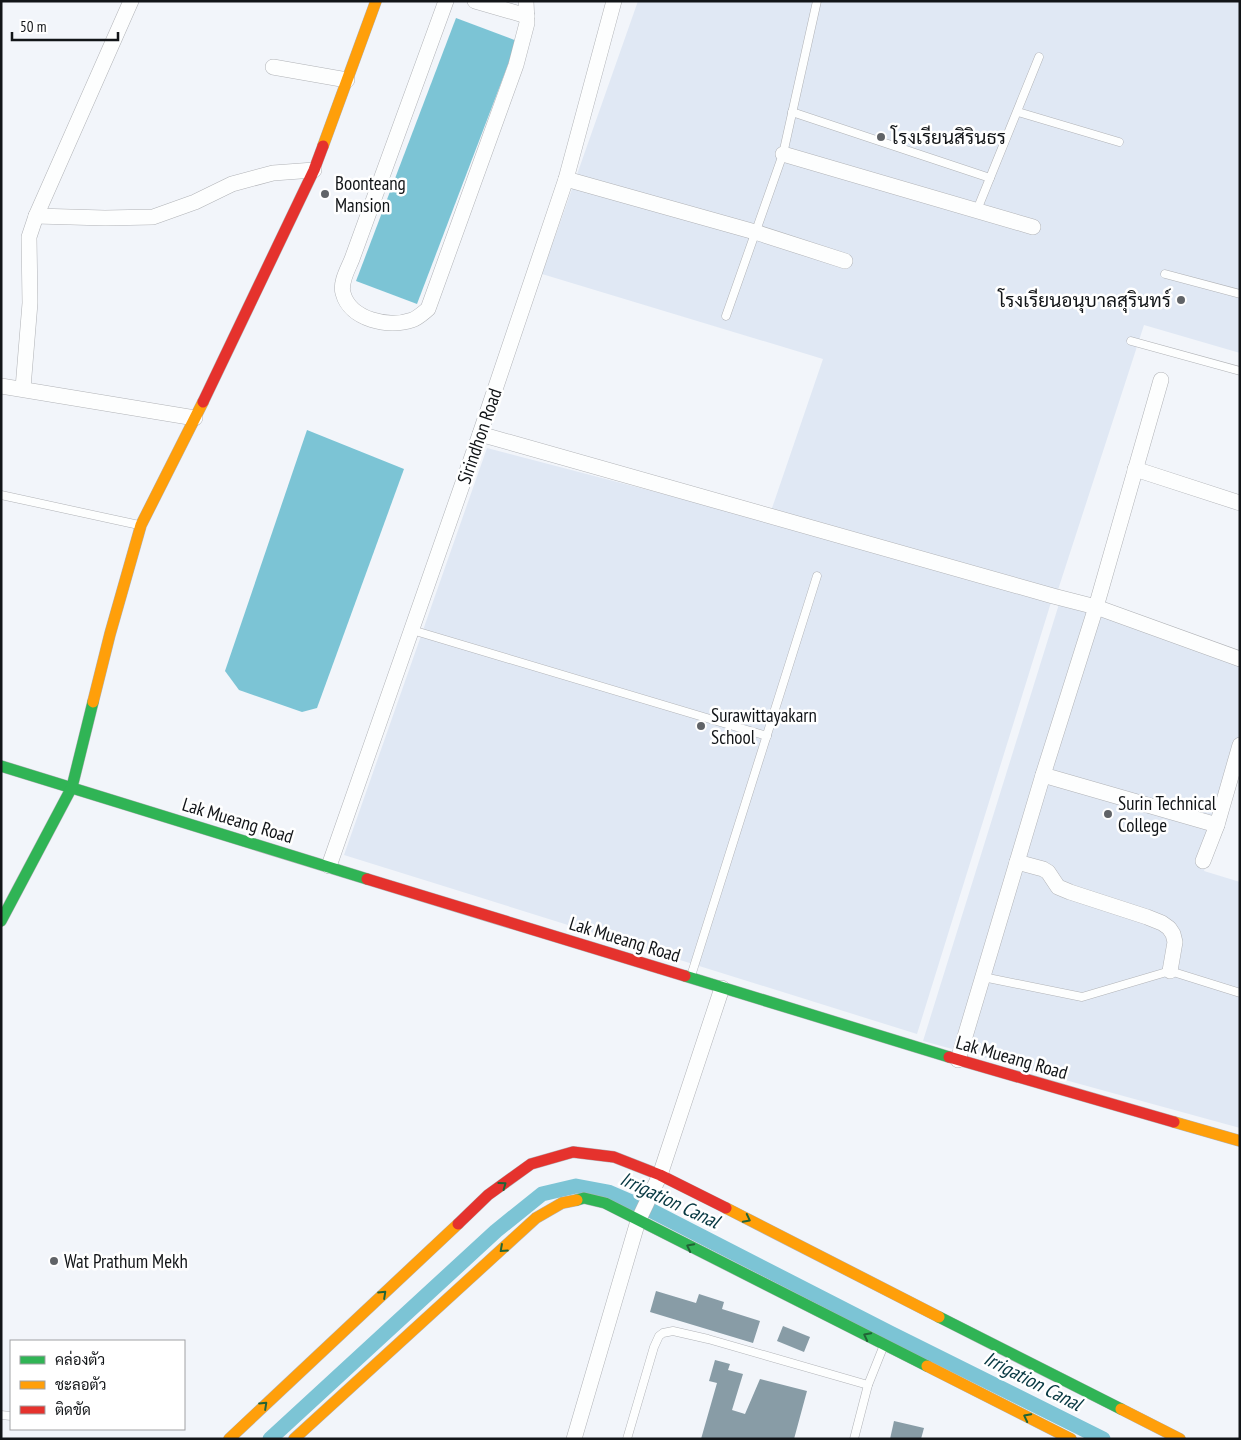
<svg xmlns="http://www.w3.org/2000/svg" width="1241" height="1440" font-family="'PT Sans Narrow',Sarabun,sans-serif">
	<rect width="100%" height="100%" fill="#f2f5fa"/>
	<!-- built -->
	<g fill="#e0e8f4">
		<path d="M638 1H1240V353L1144 325 1056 596H1053L917 1034 344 855 487 448 1047 594 770 514 823 359 542 274Z"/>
		<path d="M1059 604 1240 656V756L1204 871 1240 882V1128L923 1041Z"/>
	</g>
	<!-- water -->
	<g fill="#7cc4d5">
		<path d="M456 18 517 41 417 304 356 281Z"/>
		<path d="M307 430 404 469 317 708 302 712 239 690 225 671Z"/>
	</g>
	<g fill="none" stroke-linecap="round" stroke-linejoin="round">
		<!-- canal -->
		<path stroke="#7cc4d5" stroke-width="15" d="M270 1439 496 1231 542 1194 576 1186 608 1192 652 1211 890 1333 1103 1439"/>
	</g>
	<!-- building -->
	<g fill="#889ca6">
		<path d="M656 1291 696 1303 699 1294 724 1302 722 1309 760 1321 753 1343 650 1312Z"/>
		<path d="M783 1326 810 1337 804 1352 777 1341Z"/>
		<path d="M715 1360 730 1364 728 1370 743 1374 732 1410 745 1414 760 1379 807 1391 794 1439H701L717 1383 709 1381Z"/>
		<path d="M894 1421 924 1428 921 1439H890Z"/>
	</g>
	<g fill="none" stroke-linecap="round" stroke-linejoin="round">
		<defs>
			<g id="lane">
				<path d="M792 112 990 178"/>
				<path d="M1018 112 1119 142"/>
				<path d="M977 210 1039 57"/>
				<path d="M1165 274 1240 294"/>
				<path d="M726 316 783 154 817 1"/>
				<path d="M1131 341 1240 371"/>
				<path d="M1 495 139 525"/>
				<path d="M412 630 767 736"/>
				<path d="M691 976 817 576"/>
				<path d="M983 977 1082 997 1170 971 1240 993"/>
				<path d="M1 1415 11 1416"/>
				<path d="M627 1439 654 1347 659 1336 663 1333 673 1331 708 1339 868 1385"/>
				<path d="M854 1439 868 1385 884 1345"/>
			</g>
			<g id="street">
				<path d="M446 1 352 259C348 269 340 282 343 293 350 320 389 328 412 320 418 318 423 313 428 309L516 65 527 23 526 1"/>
				<path d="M475 1 527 16"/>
				<path d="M273 67 347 80"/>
				<path d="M783 154 1033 227"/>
				<path d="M566 179 755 232 845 261"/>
				<path d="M36 216 105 218 153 217 195 202 232 184 273 173 314 170"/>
				<path d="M1 386 195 418"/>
				<path d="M23 388 30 303 29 237 36 216 131 1"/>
				<path d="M480 434 1053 596 1096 607 1240 659"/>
				<path d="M1135 469 1240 503"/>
				<path d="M1043 775 1217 825"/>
				<path d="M1203 861 1217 825 1240 745"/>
				<path d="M1017 862 1043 869 1048 872 1058 887 1070 892 1147 917 1162 923 1169 928 1173 934 1175 942 1170 971"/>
				<path d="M329 866 480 434 566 179 614 1"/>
				<path d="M958 1060 1043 775 1096 607 1161 380"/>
				<path d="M574 1439 638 1221 660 1175 722 988"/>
			</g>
			<g id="fast">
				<path d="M1 766 367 879"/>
				<path d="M1 921 72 787 93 702"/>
				<path d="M685 976 949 1057"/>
				<path d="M577 1200 584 1198 605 1203 927 1366"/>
				<path d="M939 1317 1121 1409"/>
			</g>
			<g id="slow">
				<path d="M323 146 376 1"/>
				<path d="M93 702 110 634 141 525 203 402"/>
				<path d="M1174 1122 1240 1141"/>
				<path d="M726 1208 939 1317"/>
				<path d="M927 1366 1071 1439"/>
				<path d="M1121 1409 1180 1439"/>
				<path d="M229 1439 458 1224"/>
				<path d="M294 1439 536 1218 562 1203 577 1200"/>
			</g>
			<g id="jam">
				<path d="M203 402 314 170 323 146"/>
				<path d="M367 879 685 976"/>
				<path d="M949 1057 1174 1122"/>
				<path d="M458 1224 488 1195 531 1164 573 1152 614 1157 660 1175 726 1208"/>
			</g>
		</defs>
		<!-- lane casing -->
		<use href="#lane" stroke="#b1b3b7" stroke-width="9"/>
		<!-- street casing -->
		<use href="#street" stroke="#b1b3b7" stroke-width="16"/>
		<!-- fast casing -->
		<use href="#fast" stroke="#b1b3b7" stroke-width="12"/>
		<!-- slow casing -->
		<use href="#slow" stroke="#b1b3b7" stroke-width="12"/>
		<!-- jam casing -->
		<use href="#jam" stroke="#b1b3b7" stroke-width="12"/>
		<!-- lane -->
		<use href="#lane" stroke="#fdfefe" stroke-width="8"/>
		<!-- street -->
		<use href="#street" stroke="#fdfefe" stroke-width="15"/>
		<!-- fast -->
		<use href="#fast" stroke="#30b455" stroke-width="11"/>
		<!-- slow -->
		<use href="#slow" stroke="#ff9f0a" stroke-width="11"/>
		<!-- jam -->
		<use href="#jam" stroke="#e5322d" stroke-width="11"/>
	</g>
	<!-- one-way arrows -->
	<defs><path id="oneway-chevron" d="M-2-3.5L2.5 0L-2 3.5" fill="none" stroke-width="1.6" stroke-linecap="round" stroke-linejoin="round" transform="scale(1.25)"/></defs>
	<g stroke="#216436">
		<use href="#oneway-chevron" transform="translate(503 1185) rotate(-36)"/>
		<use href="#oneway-chevron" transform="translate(747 1219) rotate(27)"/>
		<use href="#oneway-chevron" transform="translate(690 1247) rotate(-153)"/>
		<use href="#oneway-chevron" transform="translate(503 1249) rotate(138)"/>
		<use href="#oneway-chevron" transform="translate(383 1294) rotate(-43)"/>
		<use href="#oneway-chevron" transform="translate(867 1336) rotate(-153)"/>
		<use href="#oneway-chevron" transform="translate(264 1405) rotate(-43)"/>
		<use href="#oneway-chevron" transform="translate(1027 1417) rotate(-153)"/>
	</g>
	<!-- markers -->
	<g fill="#606367" stroke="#fff" stroke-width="2">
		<circle cx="881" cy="137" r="5"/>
		<circle cx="325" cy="194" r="5"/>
		<circle cx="1181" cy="300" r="5"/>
		<circle cx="701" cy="726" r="5"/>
		<circle cx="1108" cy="814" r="5"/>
		<circle cx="54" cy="1261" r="5"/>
	</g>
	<g text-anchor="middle" stroke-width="5" stroke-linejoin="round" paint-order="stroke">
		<!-- poi labels -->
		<g font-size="19" fill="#121518" stroke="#fff" text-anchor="start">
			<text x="891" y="144">โรงเรียนสิรินธร</text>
			<text x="335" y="190">Boonteang<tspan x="335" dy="22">Mansion</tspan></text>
			<text x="1171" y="307" text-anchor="end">โรงเรียนอนุบาลสุรินทร์</text>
			<text x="711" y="722">Surawittayakarn<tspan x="711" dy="22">School</tspan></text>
			<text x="1118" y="810">Surin Technical<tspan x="1118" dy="22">College</tspan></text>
			<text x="64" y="1268">Wat Prathum Mekh</text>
		</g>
		<!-- street labels -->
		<g font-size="19" fill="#121518" stroke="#fff">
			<text transform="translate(479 436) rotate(-71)" y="7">Sirindhon Road</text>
			<text transform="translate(238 820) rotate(17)" y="7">Lak Mueang Road</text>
			<text transform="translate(625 939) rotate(17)" y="7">Lak Mueang Road</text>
			<text transform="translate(1012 1057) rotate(16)" y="7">Lak Mueang Road</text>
		</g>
		<!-- water labels -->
		<g font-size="20" font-style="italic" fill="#063741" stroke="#fff">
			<text transform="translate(670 1200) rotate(25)" y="7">Irrigation Canal</text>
			<text transform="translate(1033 1381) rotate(27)" y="7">Irrigation Canal</text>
		</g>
	</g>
	<!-- border -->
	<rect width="1241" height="1440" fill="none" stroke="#121518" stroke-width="5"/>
	<!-- legend -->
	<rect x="10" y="1340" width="175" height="90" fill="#ffffff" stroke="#a0a1a3"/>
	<rect x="20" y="1356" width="25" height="8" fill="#30b455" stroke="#a0a1a3"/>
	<text x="55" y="1365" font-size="15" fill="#121518">คล่องตัว</text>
	<rect x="20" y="1381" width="25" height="8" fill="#ff9f0a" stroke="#a0a1a3"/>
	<text x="55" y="1390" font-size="15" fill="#121518">ชะลอตัว</text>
	<rect x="20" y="1406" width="25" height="8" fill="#e5322d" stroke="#a0a1a3"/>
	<text x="55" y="1415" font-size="15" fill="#121518">ติดขัด</text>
	<!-- scale -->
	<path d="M12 32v8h106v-8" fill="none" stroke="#121518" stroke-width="2.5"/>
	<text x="20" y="32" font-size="15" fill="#121518" stroke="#ffffff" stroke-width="4" paint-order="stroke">50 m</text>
</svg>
